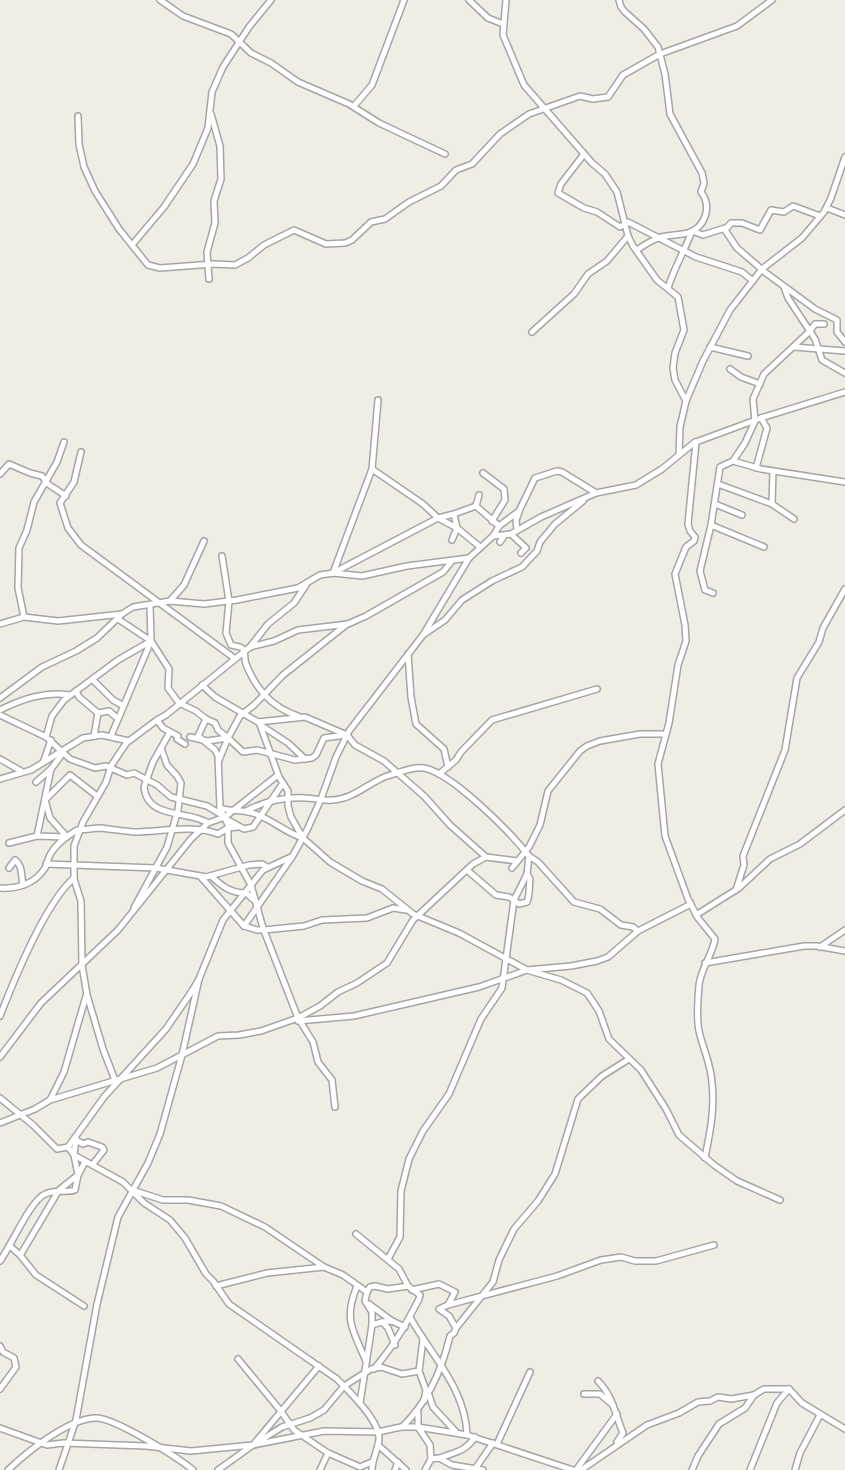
<svg xmlns="http://www.w3.org/2000/svg" width="845" height="1470" font-family="Cabin,sans-serif">
	<rect width="100%" height="100%" fill="#f0eee4"/>
	<g fill="none" stroke-linecap="round" stroke-linejoin="round">
		<defs>
			<g id="minor">
				<path d="M160 0 183 16 231 34 251 53 271 63 298 82 349 104 379 123 445 154"/>
				<path d="M469 0 488 18 503 24"/>
				<path d="M506 0 503 35 524 85 592 163 605 174 617 192 628 236 633 246 657 280 678 297 684 330 675 353 673 368 675 380 686 401"/>
				<path d="M619 0 621 7 625 12 644 29 658 47 665 74 670 114 702 173 704 183 701 192C712 206 706 227 688 233 679 235 670 235 661 237 652 240 644 245 637 250"/>
				<path d="M354 106 372 85 404 0"/>
				<path d="M78 116 79 144 84 167 95 191 119 229 148 265 160 268 213 264 235 265 248 258 264 245 294 230 326 244 345 243 352 240 371 222 385 219 409 202 441 186 456 170 472 164 500 134 529 114 580 96 593 99 608 97 623 75 660 54 737 26 772 0"/>
				<path d="M584 154 561 184 558 193 584 208 597 212 620 227 628 222 696 257 742 272 753 281"/>
				<path d="M827 208 845 215"/>
				<path d="M820 216 793 206 784 212 771 210 760 230 742 223H731L725 230 737 248 766 273 815 309 837 320V332L845 342"/>
				<path d="M132 245 164 207 193 164 208 128 212 92 223 67 249 27 271 0"/>
				<path d="M209 279 207 252 215 223 214 201 221 179 220 146 211 114"/>
				<path d="M784 287 788 298 815 339 822 360 845 373"/>
				<path d="M668 288C674 268 685 250 692 231L703 235 725 228"/>
				<path d="M532 332 574 294 588 274 607 261 628 236"/>
				<path d="M710 347 748 356"/>
				<path d="M794 347 845 351"/>
				<path d="M730 369 741 377 760 384"/>
				<path d="M81 452 74 482 60 503 68 528 81 545 234 658"/>
				<path d="M679 454 680 427 686 401 703 361 730 310 762 269 802 238 824 212 831 198 845 157"/>
				<path d="M733 461 761 469 845 482"/>
				<path d="M756 468 767 428 761 418"/>
				<path d="M372 469 423 504 438 518 457 528 480 547"/>
				<path d="M483 473 504 489 505 500 492 521"/>
				<path d="M0 474 9 464 30 473 42 476 48 484 66 496"/>
				<path d="M718 484 772 504 794 519"/>
				<path d="M479 495 476 506 499 526"/>
				<path d="M715 504 742 515"/>
				<path d="M772 504 773 471"/>
				<path d="M711 525 700 571 705 590 713 593"/>
				<path d="M517 530 516 520 519 512"/>
				<path d="M511 534 526 548 521 553"/>
				<path d="M493 536 499 526 519 511 535 478 557 471 562 472 596 493"/>
				<path d="M452 540 457 528 454 514 476 506"/>
				<path d="M500 542 504 536"/>
				<path d="M764 547 711 525 720 467 733 461 745 443 755 421 753 399 764 374 810 331 815 324H824"/>
				<path d="M222 556 229 601 226 633 231 645C234 646 239 646 242 648 246 652 244 659 246 664 256 689 271 707 298 716"/>
				<path d="M333 573 372 469 378 400"/>
				<path d="M333 573 438 518 454 514"/>
				<path d="M170 601 184 585 204 541"/>
				<path d="M150 605 151 641 169 669 168 688 179 703 196 711 206 719 198 736 215 750 218 756 220 808 228 825V843L251 885 263 928 298 1018 313 1042 318 1062 332 1080 335 1107"/>
				<path d="M24 617 18 588 19 548 27 530 34 502 57 462 64 442"/>
				<path d="M0 624 24 617 58 621 122 614"/>
				<path d="M423 635 445 620 462 600 492 581 522 567 537 551 540 542 555 524 583 501"/>
				<path d="M250 647 274 641 298 630 348 624 366 616 443 572 452 561"/>
				<path d="M408 654 411 697 416 724 444 749 448 767"/>
				<path d="M93 680 113 700 122 705"/>
				<path d="M202 685 215 697 258 722 305 717 347 735 355 745 384 761 424 796 450 825 486 857 517 861"/>
				<path d="M76 691 79 697 98 713 109 711 117 718"/>
				<path d="M0 698 42 667 76 651 97 638 122 614 133 607 170 601 204 604 237 600 298 588 320 575 333 573 362 576 407 566 469 558"/>
				<path d="M0 710C22 699 45 691 70 695"/>
				<path d="M0 715 46 737 70 759 95 768 106 766 127 775 134 773 157 785 171 797 207 806 222 815"/>
				<path d="M206 719 215 723 218 730 228 738 219 760"/>
				<path d="M157 720 163 728 178 736 177 739 185 744"/>
				<path d="M262 726 288 743 305 759"/>
				<path d="M170 732 153 762 144 787C147 820 189 810 208 823L225 817 278 775"/>
				<path d="M94 736 98 713"/>
				<path d="M111 736 151 641 118 619"/>
				<path d="M46 737 52 716 64 700 118 660 151 641"/>
				<path d="M190 737 207 741 228 738 243 752 257 750 295 760 312 758 316 755 324 738 346 735"/>
				<path d="M228 738 240 716 254 705 283 675 347 624"/>
				<path d="M0 759 21 771"/>
				<path d="M43 763 51 740"/>
				<path d="M439 774 456 760 461 752 492 720 597 689"/>
				<path d="M0 779 31 770 83 738 102 735 129 741 157 720 166 715 250 647 268 624 294 603 306 585"/>
				<path d="M36 782 51 769 63 753"/>
				<path d="M220 808C232 812 245 809 258 815 274 821 286 833 303 838L291 817 288 806V791L279 777 259 722"/>
				<path d="M246 811C265 801 285 797 305 798 314 798 323 801 332 800 354 799 368 783 387 776 398 773 413 766 424 768 452 773 511 833 529 856L527 874 514 900 502 988 481 1019 449 1094 423 1131 409 1159 401 1191 400 1237 388 1259"/>
				<path d="M226 819 244 829 253 827 283 783"/>
				<path d="M37 836 51 769"/>
				<path d="M67 837 50 818 45 800 70 775 97 796"/>
				<path d="M303 838 330 862 362 881 382 889 413 914 459 933 527 970 561 980 587 993 599 1011 609 1039 641 1070 666 1109 679 1135 714 1165 737 1181 780 1200"/>
				<path d="M9 843 37 836 66 837"/>
				<path d="M46 864 156 868 206 877 249 865 262 864 267 867"/>
				<path d="M9 868 15 860C23 866 21 876 23 885"/>
				<path d="M512 868 529 847 540 825 548 791 580 751 587 746 600 741 640 734H665"/>
				<path d="M467 870 496 895 509 897 519 904 527 902C530 895 529 886 530 879L527 874"/>
				<path d="M200 876 244 926 292 857 307 830 321 799 336 757 349 731 423 635 469 558 493 536 511 534 541 517 596 493 636 485 662 469 695 442"/>
				<path d="M211 876C222 886 230 893 246 893L254 900"/>
				<path d="M0 888C17 889 35 884 45 868 47 864 48 858 51 853 57 843 67 836 77 830 83 830 95 828 100 828 111 829 122 831 134 832 161 832 192 824 218 834L228 828 238 827"/>
				<path d="M736 890 744 865 743 856 785 750 797 678 819 642 823 628 845 589"/>
				<path d="M134 908 167 847 178 810 181 783 177 776 167 765 161 748"/>
				<path d="M696 915 739 888 770 859 800 844 845 810"/>
				<path d="M244 926 257 930H264L304 926 322 920 367 918 393 908 406 910"/>
				<path d="M638 931 691 904"/>
				<path d="M820 947 845 930"/>
				<path d="M705 963 804 946H817L845 951"/>
				<path d="M0 1016C14 980 46 902 74 878"/>
				<path d="M298 1021 354 1016 479 987 527 970 571 966 597 961 608 957 638 931 633 927 621 925 600 909 574 902 538 862 529 856"/>
				<path d="M0 1057 41 1003 118 930 191 839 208 823"/>
				<path d="M116 1083 103 1049 87 995 82 965 81 901 74 879V846L83 822 106 782 111 766 127 742"/>
				<path d="M0 1098 33 1125 57 1149 68 1147 104 1097 166 1029 192 991 199 979 223 920 263 870 291 857"/>
				<path d="M50 1100 64 1072 86 996"/>
				<path d="M0 1123 35 1109 50 1100 157 1068 218 1036 239 1035 261 1031 298 1018 320 1006 338 992 357 983 387 963 413 920 473 864 486 857"/>
				<path d="M76 1140 83 1144 88 1142 102 1147 104 1150 93 1164"/>
				<path d="M68 1147 74 1155 123 1182 144 1203 170 1220 185 1238 206 1274 213 1281 229 1304 337 1379C349 1391 380 1421 379 1439 378 1450 372 1459 372 1470"/>
				<path d="M705 1158C710 1132 715 1109 712 1083 711 1064 703 1049 699 1031 696 1017 698 999 699 985 701 968 712 956 715 939L698 918 688 899 665 836 658 764 669 723 678 665 686 641 685 625 675 574 686 547 694 541 695 537 690 531 688 524 696 442 761 418 845 392"/>
				<path d="M135 1191 163 1200H188L221 1206 265 1227 324 1267"/>
				<path d="M356 1234 399 1269 408 1286"/>
				<path d="M11 1247 20 1255 21 1254 59 1190 78 1175 74 1155 76 1138"/>
				<path d="M20 1255 36 1275 84 1306"/>
				<path d="M0 1261C11 1246 30 1201 45 1194 56 1189 67 1193 75 1190L78 1175 85 1162"/>
				<path d="M216 1286 267 1273 324 1267 343 1275 367 1292 370 1287 375 1286 388 1289 408 1286 420 1295 419 1299C405 1326 395 1344 374 1369"/>
				<path d="M357 1286C343 1320 353 1330 366 1361"/>
				<path d="M369 1304 392 1321"/>
				<path d="M448 1305 557 1276 601 1260 621 1257 635 1261H656L714 1245"/>
				<path d="M411 1319C432 1356 466 1390 467 1435"/>
				<path d="M382 1322 392 1321 405 1327"/>
				<path d="M372 1325 382 1322 388 1328 395 1345"/>
				<path d="M456 1328 493 1282 499 1260 514 1229 538 1201 555 1174 578 1099 602 1076 629 1059"/>
				<path d="M423 1339 419 1371 426 1390 424 1401"/>
				<path d="M0 1346 3 1352 14 1358 16 1367 0 1389"/>
				<path d="M238 1359 280 1410 294 1430 328 1453"/>
				<path d="M598 1381C613 1396 615 1414 623 1433L617 1442"/>
				<path d="M789 1389 802 1403 845 1429"/>
				<path d="M584 1394H600L613 1405"/>
				<path d="M429 1395 433 1407 456 1432"/>
				<path d="M360 1403 372 1325V1312L365 1301 367 1292"/>
				<path d="M418 1412V1427L430 1445 431 1459 425 1470"/>
				<path d="M402 1427C427 1403 442 1370 450 1336L454 1333 456 1328 449 1316 439 1309 448 1305 455 1292 439 1284 412 1290"/>
				<path d="M0 1428 47 1445 63 1443 146 1446 191 1451 253 1445 324 1431 378 1432 401 1427H418L467 1435 573 1470"/>
				<path d="M258 1442 282 1427 310 1418 324 1410 344 1386 371 1369 381 1367 402 1374 419 1371"/>
				<path d="M497 1444 530 1372"/>
				<path d="M378 1445 406 1470"/>
				<path d="M440 1458C455 1452 465 1452 475 1437"/>
				<path d="M431 1459 439 1458 452 1465 483 1470"/>
				<path d="M475 1469 493 1443"/>
				<path d="M8 1470C27 1452 68 1419 95 1418 114 1417 177 1457 193 1470"/>
				<path d="M59 1470 76 1420 97 1304 118 1217 148 1163 160 1134 182 1055 199 979"/>
				<path d="M218 1470 253 1445 319 1366"/>
				<path d="M320 1470 328 1453 360 1467 372 1462"/>
				<path d="M395 1470 398 1462"/>
				<path d="M576 1470 617 1414"/>
				<path d="M581 1470 647 1425 679 1413 698 1402 710 1401 718 1397 731 1399 754 1395"/>
				<path d="M692 1470 698 1456 719 1424 745 1408 754 1395 764 1389H789"/>
				<path d="M750 1470 777 1403 789 1389"/>
				<path d="M795 1470 800 1453 820 1415"/>
			</g>
		</defs>
		<!-- minor casing -->
		<use href="#minor" stroke="#a5a5a5" stroke-width="8"/>
		<!-- minor -->
		<use href="#minor" stroke="#fff" stroke-width="5"/>
	</g>
</svg>
